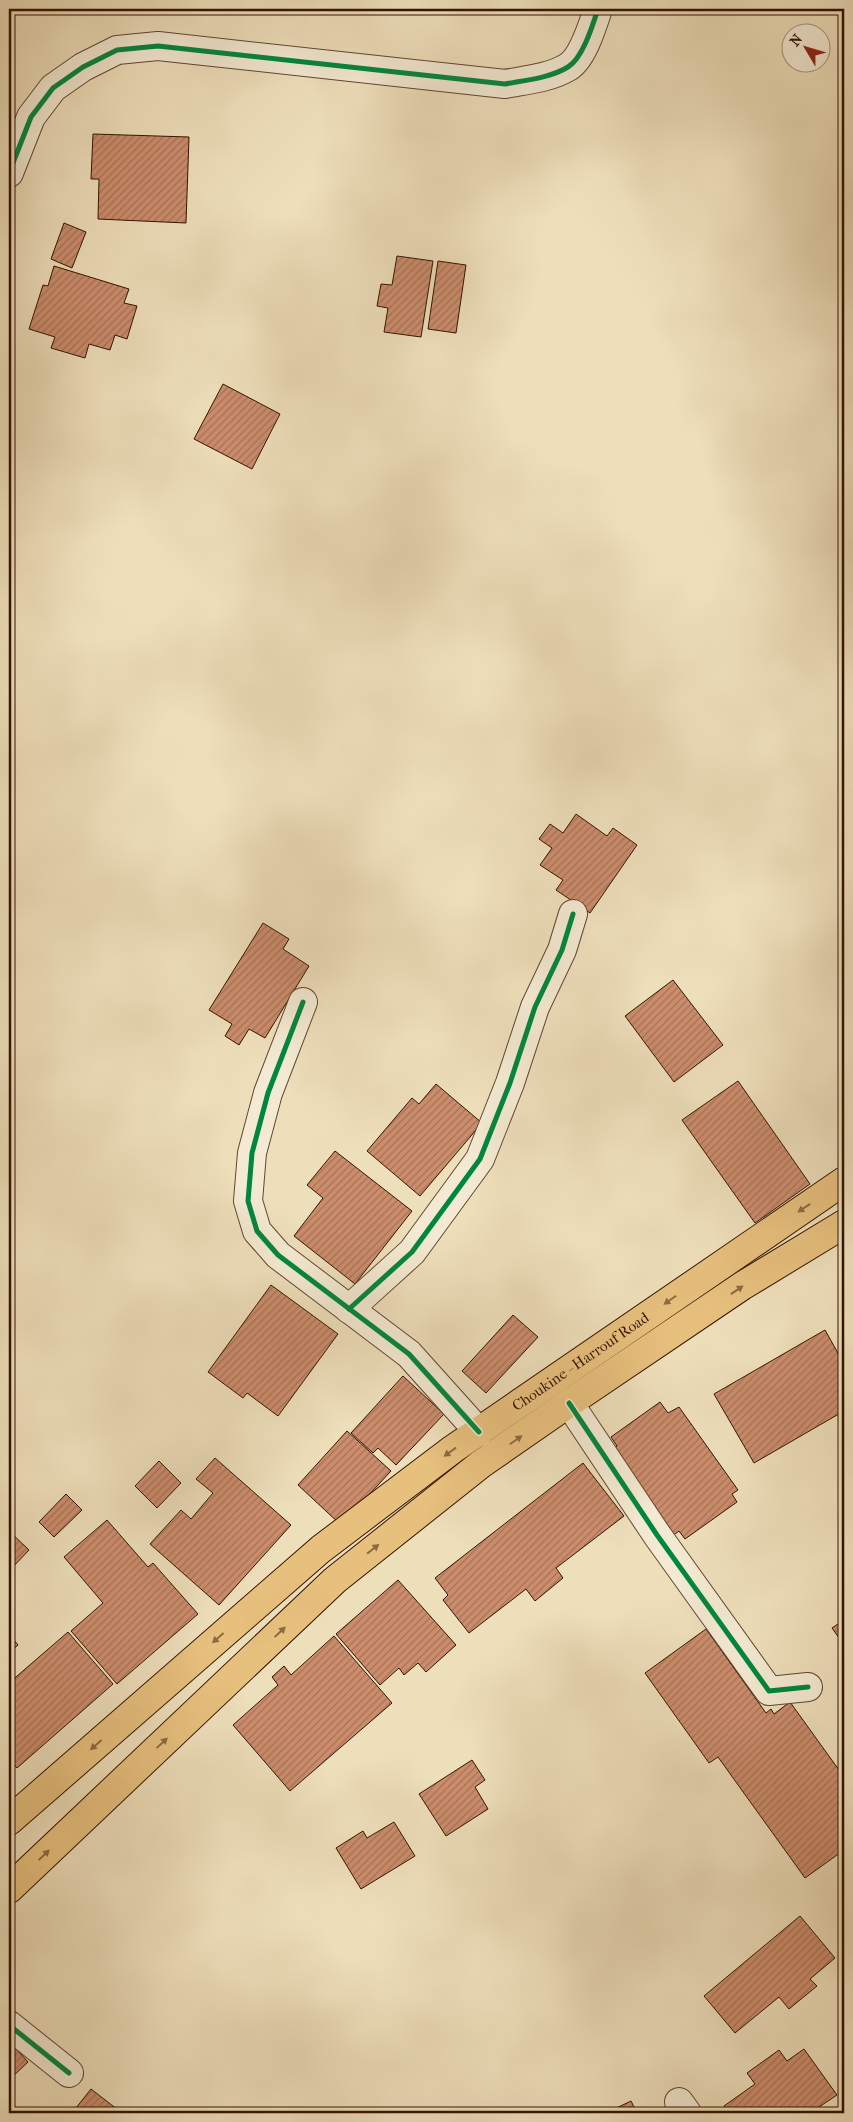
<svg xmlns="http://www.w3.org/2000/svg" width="853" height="2122" font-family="'IM FELL French Canon',serif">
	<defs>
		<pattern id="building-hatch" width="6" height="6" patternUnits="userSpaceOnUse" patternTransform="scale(1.25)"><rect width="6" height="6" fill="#cc8d6d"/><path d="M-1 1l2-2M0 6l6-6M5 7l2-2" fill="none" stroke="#a67257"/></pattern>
	</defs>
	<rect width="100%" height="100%" fill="#eedfbb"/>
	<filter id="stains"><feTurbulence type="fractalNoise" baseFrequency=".004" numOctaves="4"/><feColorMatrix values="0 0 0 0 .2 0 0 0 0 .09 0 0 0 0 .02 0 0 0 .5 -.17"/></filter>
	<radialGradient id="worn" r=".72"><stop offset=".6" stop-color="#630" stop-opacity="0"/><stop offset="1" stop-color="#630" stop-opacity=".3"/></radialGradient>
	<!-- building -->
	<g fill="url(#building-hatch)" stroke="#321300">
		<path d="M93 134 189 137 186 223 98 219 99 179H91Z"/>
		<path d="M64 223 86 232 72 268 51 259Z"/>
		<path d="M397 256 433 261 421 337 384 332 388 308 377 306 381 284 392 285Z"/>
		<path d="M438 261 466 265 456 333 428 329Z"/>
		<path d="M54 266 129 289 124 303 137 306 127 339 115 335 110 350 89 344 85 358 51 348 55 337 29 329 43 285 48 286Z"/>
		<path d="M223 384 280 414 252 469 194 439Z"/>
		<path d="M576 814 607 836 613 828 637 845 590 913 556 890 563 880 540 865 552 848 539 839 550 824 563 833Z"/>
		<path d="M263 923 289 939 283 949 309 966 265 1038 249 1029 239 1045 225 1036 232 1024 209 1010Z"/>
		<path d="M673 980 723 1045 674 1082 625 1016Z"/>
		<path d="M738 1081 810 1184 755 1223 682 1120Z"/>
		<path d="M436 1084 482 1123 420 1196 367 1151 412 1098 419 1104Z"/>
		<path d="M335 1151 412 1211 355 1284 294 1236 323 1198 307 1185Z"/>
		<path d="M271 1285 338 1334 278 1416 247 1393 243 1398 208 1372Z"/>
		<path d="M513 1315 538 1337 486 1393 462 1371Z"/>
		<path d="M825 1330 844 1364V1411L754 1463 714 1394Z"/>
		<path d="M403 1376 444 1414 396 1465 378 1448 373 1453 351 1433Z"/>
		<path d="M660 1402 668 1413 679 1407 738 1490 732 1494 737 1502 685 1539 679 1531 671 1537 611 1451 617 1446 611 1437Z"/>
		<path d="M347 1431 391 1471 341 1525 298 1485Z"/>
		<path d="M215 1458 291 1525 219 1605 150 1544 181 1510 191 1519 213 1493 196 1479Z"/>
		<path d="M159 1461 181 1483 157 1508 135 1486Z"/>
		<path d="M583 1463 624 1516 556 1568 563 1578 535 1601 526 1589 469 1633 443 1600 448 1595 435 1578Z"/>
		<path d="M66 1494 82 1510 54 1537 39 1522Z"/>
		<path d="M107 1520 148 1567 153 1563 198 1614 117 1684 71 1631 103 1603 64 1557Z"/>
		<path d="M9 1531 29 1550 9 1571Z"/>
		<path d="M398 1580 456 1645 426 1672 418 1663 404 1675 399 1668 380 1685 336 1634Z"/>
		<path d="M844 1620V1645L832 1628Z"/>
		<path d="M706 1629 766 1713 771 1709 774 1714 790 1702 844 1777V1850L805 1878 718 1757 709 1763 645 1673Z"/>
		<path d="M68 1632 113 1684 17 1768 9 1759V1683Z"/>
		<path d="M9 1634 18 1645 9 1653Z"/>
		<path d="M334 1636 392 1703 290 1791 233 1725 278 1685 272 1677 284 1666 291 1675Z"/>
		<path d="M472 1760 485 1780 475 1787 488 1809 446 1836 419 1794Z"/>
		<path d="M394 1822 415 1856 361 1889 336 1848 363 1831 367 1838Z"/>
		<path d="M800 1916 835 1958 810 1979 817 1986 789 2009 779 1997 735 2033 704 1996Z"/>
		<path d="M9 2041 28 2062 9 2080Z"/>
		<path d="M804 2049 837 2095 810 2113H729L724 2106 755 2084 747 2073 779 2050 787 2061Z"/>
		<path d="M91 2089 122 2113H72Z"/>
		<path d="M631 2101 637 2113H606Z"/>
	</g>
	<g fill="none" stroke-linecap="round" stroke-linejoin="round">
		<defs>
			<g id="minor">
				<path d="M9 173 31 117 53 88 83 67 117 50 158 46 505 84C526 80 550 78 568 67 583 58 593 24 598 9"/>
				<path d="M303 1002 268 1093 252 1153 248 1201 257 1231 278 1255 409 1354 479 1432"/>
				<path d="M349 1309 412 1252 480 1159 510 1083 535 1007 562 950 573 914"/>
				<path d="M569 1403 657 1535 769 1691 808 1687"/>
				<path d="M9 2025 69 2073"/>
				<path d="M679 2102 687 2113"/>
			</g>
			<g id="major">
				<path id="s1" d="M9 1821 321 1549 453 1449 844 1181"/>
				<path d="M9 1889 335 1580 481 1464 569 1403 742 1286 844 1224"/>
			</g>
		</defs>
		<!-- minor casing -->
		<use href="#minor" stroke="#61462f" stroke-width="30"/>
		<!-- major casing -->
		<use href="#major" stroke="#321300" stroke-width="30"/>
		<!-- minor -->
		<use href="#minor" stroke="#f4ead3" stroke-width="28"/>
		<!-- major -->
		<use href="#major" stroke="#e7c07e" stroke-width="28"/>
		<defs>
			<g id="cycleway">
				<path d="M9 173 31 117 53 88 83 67 117 50 158 46 505 84C526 80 550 78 568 67 583 58 593 24 598 9"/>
				<path d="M303 1002 268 1093 252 1153 248 1201 257 1231 278 1255 409 1354 479 1432"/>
				<path d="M349 1309 412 1252 480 1159 510 1083 535 1007 562 950 573 914"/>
				<path d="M569 1403 657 1535 769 1691 808 1687"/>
				<path d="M9 2025 69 2073"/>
			</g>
		</defs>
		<!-- cycleway casing -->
		<use href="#cycleway" stroke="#f4ead3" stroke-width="8"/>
		<!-- cycleway -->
		<use href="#cycleway" stroke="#00873e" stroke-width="5"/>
	</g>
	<!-- one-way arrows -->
	<defs><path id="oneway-solid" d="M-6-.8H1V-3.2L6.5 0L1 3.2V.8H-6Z" transform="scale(1.25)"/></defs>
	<g fill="#8c6a3f">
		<use href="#oneway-solid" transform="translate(804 1208) rotate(146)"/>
		<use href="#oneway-solid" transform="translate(737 1290) rotate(-34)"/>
		<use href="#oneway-solid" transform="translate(670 1300) rotate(145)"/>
		<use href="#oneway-solid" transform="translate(516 1440) rotate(-35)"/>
		<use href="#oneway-solid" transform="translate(450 1452) rotate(144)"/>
		<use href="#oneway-solid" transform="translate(373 1549) rotate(-38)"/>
		<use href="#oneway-solid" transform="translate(280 1632) rotate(-43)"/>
		<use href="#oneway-solid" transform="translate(218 1638) rotate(139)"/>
		<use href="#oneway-solid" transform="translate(162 1743) rotate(-43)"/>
		<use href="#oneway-solid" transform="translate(96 1745) rotate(139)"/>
		<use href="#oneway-solid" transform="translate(44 1855) rotate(-43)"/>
	</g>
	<g text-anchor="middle" stroke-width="4.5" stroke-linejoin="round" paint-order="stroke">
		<!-- street labels -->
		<g font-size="15" fill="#321300" stroke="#f4ead3">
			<text dy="5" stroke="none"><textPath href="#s1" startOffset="734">Choukine - Harrouf Road</textPath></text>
		</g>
	</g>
	<!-- margin -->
	<rect width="853" height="2122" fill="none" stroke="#eedfbb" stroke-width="30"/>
	<rect x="10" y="10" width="833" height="2102" fill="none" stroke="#321300" stroke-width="2.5"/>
	<rect x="15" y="15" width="823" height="2092" fill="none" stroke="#321300"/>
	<!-- north arrow -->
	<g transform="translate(806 48) rotate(308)"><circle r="24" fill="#f4ead3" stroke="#a6947f"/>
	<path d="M0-4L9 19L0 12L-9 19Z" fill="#8f2418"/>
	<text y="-8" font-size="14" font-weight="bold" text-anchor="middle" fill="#321300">N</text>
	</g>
	<rect width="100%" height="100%" filter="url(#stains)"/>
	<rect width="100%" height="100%" fill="url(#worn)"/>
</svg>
